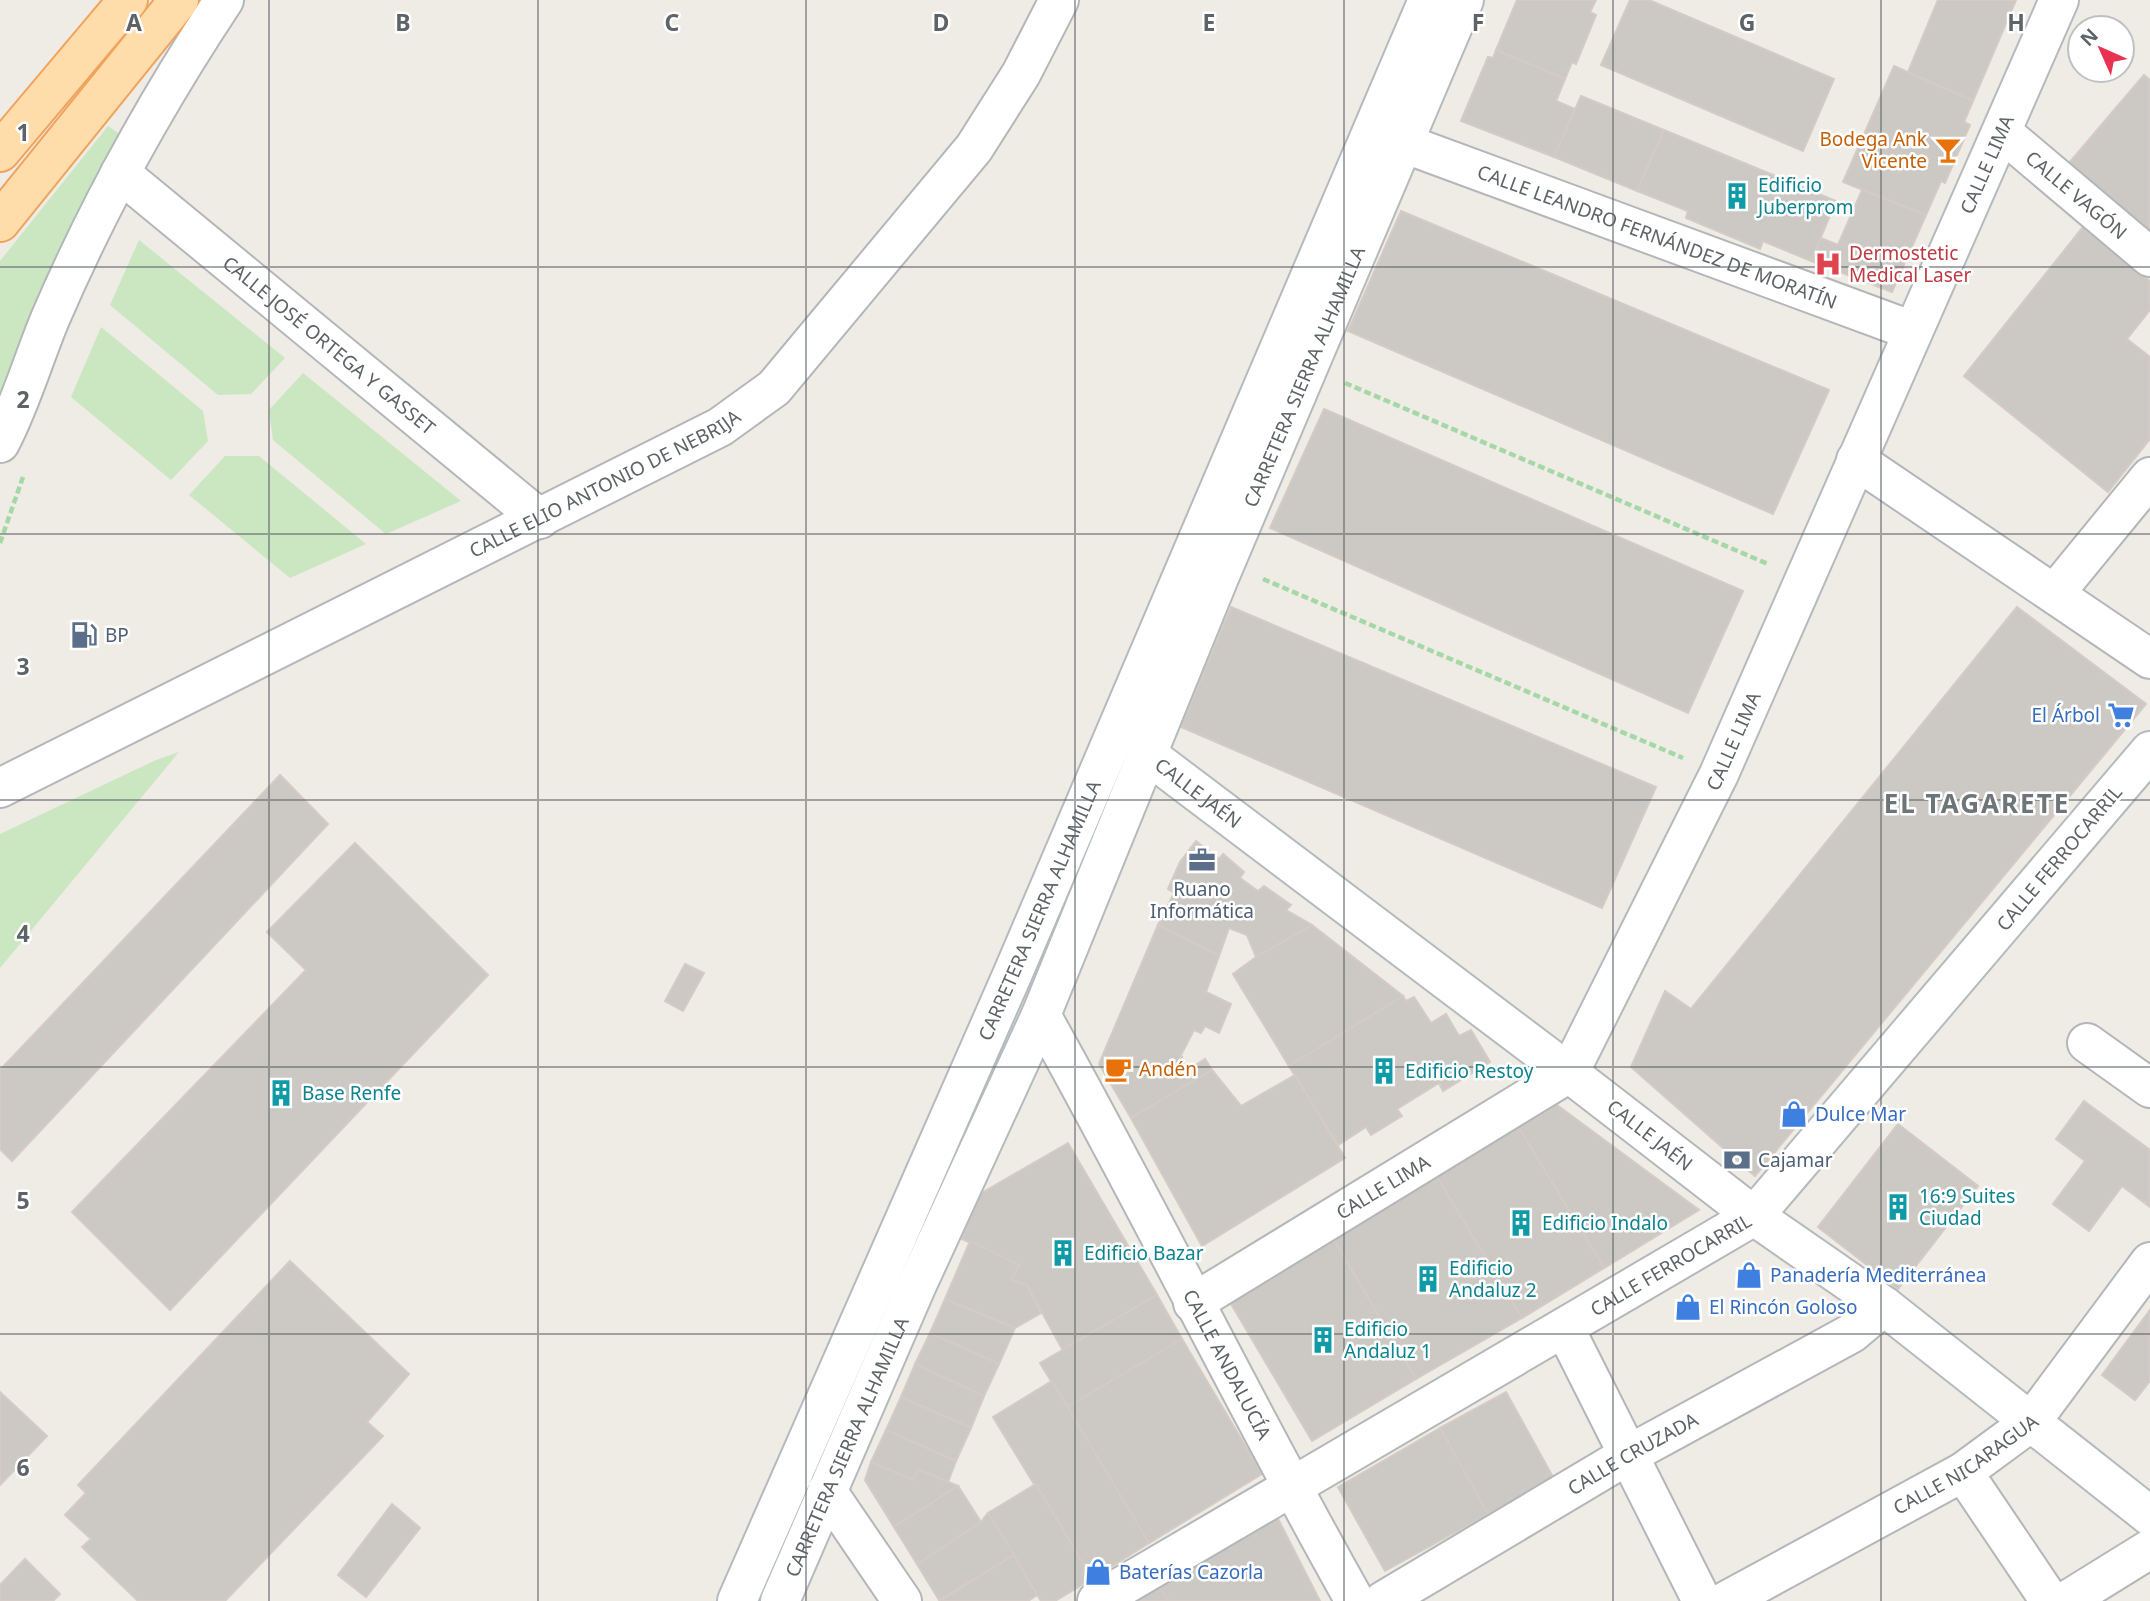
<svg xmlns="http://www.w3.org/2000/svg" width="2150" height="1601" font-family="'Noto Sans',sans-serif">
	<rect width="100%" height="100%" fill="#efebe5"/>
	<!-- green -->
	<g fill="#cbe7c2">
		<path d="M108 126 121 135 0 415V261Z"/>
		<path d="M139 240 285 358 251 394 218 395 110 305Z"/>
		<path d="M101 327 203 411 208 441 171 480 71 397Z"/>
		<path d="M303 373 461 501 386 534 273 440 269 410Z"/>
		<path d="M225 456H259L366 544 290 578 189 495Z"/>
		<path d="M179 752 0 968V834L156 760Z"/>
	</g>
	<!-- building -->
	<g fill="#ccc8c4" stroke="#d4cbc4" stroke-width="2">
		<path d="M1517 0H1596L1590 12 1596 15 1576 64 1572 62 1565 79 1496 50Z"/>
		<path d="M1630 0H1649L1834 79 1803 151 1601 65Z"/>
		<path d="M1938 0H2016L1973 101 1908 72Z"/>
		<path d="M1496 50 1565 79 1556 101 1575 109 1554 157 1461 121 1488 57 1493 58Z"/>
		<path d="M1894 66 1973 101 1964 122 1970 125 1945 183 1941 181 1926 215 1843 182Z"/>
		<path d="M2144 75 2150 80V231L2069 163Z"/>
		<path d="M1581 96 1664 130 1637 191 1554 157Z"/>
		<path d="M1664 130 1836 201 1811 261 1763 241 1760 249 1686 218 1688 211 1637 191Z"/>
		<path d="M1862 190 1926 215 1892 292 1811 261 1821 238 1838 245Z"/>
		<path d="M1401 211 1829 390 1773 514 1348 331Z"/>
		<path d="M2083 227 2150 281V310L2127 339 2150 357V439L2108 492 1964 376Z"/>
		<path d="M1324 409 1743 591 1688 713 1270 528Z"/>
		<path d="M1231 607 1656 787 1602 908 1181 727Z"/>
		<path d="M2017 607 2146 704 1755 1176 1631 1067 1665 991 1691 1009Z"/>
		<path d="M280 775 328 824 12 1161 0 1149V1070Z"/>
		<path d="M1196 841 1219 859 1223 854 1244 872 1240 878 1258 891 1264 886 1291 905 1286 910 1312 925 1256 957 1247 935 1229 928 1219 956 1158 925 1174 893 1168 889 1180 862Z"/>
		<path d="M355 843 488 975 170 1310 72 1212 306 970 267 932Z"/>
		<path d="M1158 925 1219 956 1206 992 1231 1004 1219 1033 1205 1026 1201 1033 1194 1030 1181 1055 1188 1070 1205 1059 1212 1070 1131 1118 1099 1064Z"/>
		<path d="M1312 925 1403 996 1289 1066 1233 974 1256 957Z"/>
		<path d="M685 964 704 973 683 1011 665 1001Z"/>
		<path d="M1403 996 1406 1001 1414 997 1431 1023 1446 1014 1459 1036 1471 1030 1490 1062 1443 1091 1439 1083 1397 1109 1402 1116 1371 1135 1366 1127 1338 1145 1289 1066Z"/>
		<path d="M1212 1070 1241 1106 1295 1075 1345 1158 1202 1246 1131 1118Z"/>
		<path d="M2084 1101 2150 1150V1207L2122 1186 2089 1231 2053 1204 2085 1161 2056 1139Z"/>
		<path d="M1557 1105 1699 1210 1604 1268 1519 1128Z"/>
		<path d="M1898 1124 1978 1186 1898 1289 1818 1227Z"/>
		<path d="M1519 1128 1604 1268 1522 1318 1437 1177Z"/>
		<path d="M1068 1143 1157 1295 1062 1349 1027 1285 1011 1280 1019 1265 962 1239 980 1194Z"/>
		<path d="M1437 1177 1522 1318 1416 1379 1334 1240Z"/>
		<path d="M1334 1240 1416 1379 1312 1441 1230 1302Z"/>
		<path d="M970 1241 1019 1265 1011 1280 1027 1285 1041 1313 1015 1328 945 1299Z"/>
		<path d="M290 1261 409 1374 367 1422 383 1436 225 1601H138L82 1547 91 1539 65 1515 86 1493 78 1485Z"/>
		<path d="M1157 1295 1182 1339 1067 1407 1040 1363Z"/>
		<path d="M945 1299 1015 1328 999 1364 930 1333Z"/>
		<path d="M2150 1310V1381L2135 1400 2102 1375Z"/>
		<path d="M930 1333 999 1364 984 1396 915 1364Z"/>
		<path d="M1182 1339 1262 1474 1149 1543 1067 1407Z"/>
		<path d="M915 1364 984 1396 971 1428 901 1397Z"/>
		<path d="M1052 1381 1149 1543 1092 1579 993 1417Z"/>
		<path d="M0 1392 47 1436 0 1485Z"/>
		<path d="M1506 1392 1553 1477 1488 1514 1440 1428Z"/>
		<path d="M901 1397 971 1428 956 1461 886 1430Z"/>
		<path d="M1440 1428 1488 1514 1385 1571 1338 1487Z"/>
		<path d="M886 1430 956 1461 948 1482 918 1469 913 1480 871 1462Z"/>
		<path d="M871 1462 913 1480 918 1469 958 1486 894 1527 865 1480Z"/>
		<path d="M1036 1484 1092 1579 1055 1601H1041L988 1513Z"/>
		<path d="M958 1486 981 1522 917 1564 894 1527Z"/>
		<path d="M392 1504 420 1528 366 1597 338 1575Z"/>
		<path d="M1274 1511 1320 1601H1169L1154 1579Z"/>
		<path d="M988 1513 1014 1555 939 1600 917 1564 981 1522Z"/>
		<path d="M1014 1555 1037 1595 1028 1601H940Z"/>
		<path d="M25 1559 60 1594 53 1601H0V1585Z"/>
		<path d="M1154 1579 1169 1601H1118Z"/>
	</g>
	<g fill="none" stroke-linecap="round" stroke-linejoin="round">
		<defs>
			<g id="street">
				<path id="s1" d="M2003 133 2150 257"/>
				<path id="s2" d="M1403 143 1913 331"/>
				<path id="s3" d="M120 173 540 519"/>
				<path d="M0 443C21 403 33 360 50 319 98 207 157 101 224 0"/>
				<path d="M1856 460 2150 659"/>
				<path d="M2055 593 2150 477"/>
				<path id="s4" d="M0 788 720 427 774 388 974 148 1021 74 1059 0"/>
				<path id="s5" d="M1041 1015C1149 1208 1246 1408 1355 1601"/>
				<path d="M2087 1043 2150 1088"/>
				<path d="M1565 1329 1702 1601"/>
				<path d="M1963 1472 2050 1601"/>
				<path d="M827 1491 902 1601"/>
				<path id="s6" d="M1097 1601 1754 1216 1569 1073 1193 1303"/>
				<path id="s7" d="M1383 1601 1628 1455 1852 1333 1884 1306"/>
				<path id="s8" d="M1726 1601 1963 1472 2031 1422 2150 1262"/>
				<path d="M2066 1601 2150 1549"/>
			</g>
			<g id="secondary">
				<path d="M2150 751 1754 1216 1884 1306 2150 1516"/>
				<path id="s9" d="M1148 755 1569 1073 1719 774 2059 0"/>
				<path id="s10" d="M737 1601 1013 973 1428 0"/>
				<path id="s11" d="M780 1601 916 1287 1041 1015 1218 580 1464 0"/>
			</g>
			<g id="primary">
				<path d="M0 152 128 0"/>
				<path d="M0 222 179 0"/>
			</g>
		</defs>
		<!-- street casing -->
		<use href="#street" stroke="#b3b7ba" stroke-width="42"/>
		<!-- secondary casing -->
		<use href="#secondary" stroke="#b4babd" stroke-width="42"/>
		<!-- primary casing -->
		<use href="#primary" stroke="#f1a35d" stroke-width="42"/>
		<!-- path -->
		<g stroke="#a5d8a6" stroke-width="4.5" stroke-dasharray="7 3.5" stroke-linecap="butt">
			<path d="M1345 383 1768 564"/>
			<path d="M0 543 23 477"/>
			<path d="M1263 579 1683 758"/>
		</g>
		<!-- street -->
		<use href="#street" stroke="#fff" stroke-width="38"/>
		<!-- secondary -->
		<use href="#secondary" stroke="#fff" stroke-width="38"/>
		<!-- primary -->
		<use href="#primary" stroke="#ffddab" stroke-width="38"/>
	</g>
	<!-- grid -->
	<path fill="none" stroke="#5d6366" stroke-width="2" stroke-opacity="0.55" d="M269 0V1601M538 0V1601M806 0V1601M1075 0V1601M1344 0V1601M1613 0V1601M1881 0V1601M0 267H2150M0 534H2150M0 800H2150M0 1067H2150M0 1334H2150"/>
	<!-- icons -->
	<defs>
		<symbol id="bar-bare" viewBox="-9 -9 18 18"><path d="M-6-5H6L.8 .8V4.5H3.5V6h-7V4.5H-.8V.8Z" fill="#e8710a" stroke="#fff" stroke-width="2.5" paint-order="stroke"/></symbol>
		<symbol id="building-bare" viewBox="-9 -9 18 18"><path d="M-4-6H4V6H1V3H-1V6H-4ZM-2.5-4.3h1.7v1.8h-1.7ZM.8-4.3h1.7v1.8H.8ZM-2.5-1h1.7V.8h-1.7ZM.8-1h1.7V.8H.8Z" fill="#0f9aa8" stroke="#fff" stroke-width="2.5" paint-order="stroke"/></symbol>
		<symbol id="hospital-bare" viewBox="-9 -9 18 18"><path d="M-5-5h3v3.5h4V-5h3V5h-3V1.5h-4V5h-3Z" fill="#e0444e" stroke="#fff" stroke-width="2.5" paint-order="stroke"/></symbol>
		<symbol id="fuel-bare" viewBox="-9 -9 18 18"><path d="M-5.5-6h7V0h2V4h1.3V-2.5L3-4.5l.8-.8L6-3V5H2.5V1h-1V6h-7ZM-4.2-4.7v3.2H.2V-4.7Z" fill="#5c6f8a" stroke="#fff" stroke-width="2.5" paint-order="stroke"/></symbol>
		<symbol id="supermarket-bare" viewBox="-9 -9 18 18"><path d="M-6-5.5h2.5l.6 2H6L4.5 2H-2.5L-4.4-4H-6ZM-1.5 3.2a1.3 1.3 0 1 0 .1 0ZM3 3.2a1.3 1.3 0 1 0 .1 0Z" fill="#3f7fe0" stroke="#fff" stroke-width="2.5" paint-order="stroke"/></symbol>
		<symbol id="office-bare" viewBox="-9 -9 18 18"><path d="M-6-3h4V-5.5h4V-3h4V5H-6ZM-1-4.5V-3h2v-1.5ZM-6 0V1H6V0Z" fill="#5c6f8a" stroke="#fff" stroke-width="2.5" paint-order="stroke"/></symbol>
		<symbol id="cafe-bare" viewBox="-9 -9 18 18"><path d="M-5.5-4.5H6V0H3Q3 3.5 0 3.5H-2.5Q-5.5 3.5-5.5 0ZM3-3.2v2h1.7v-2ZM-6 4.5H4V6H-6Z" fill="#e8710a" stroke="#fff" stroke-width="2.5" paint-order="stroke"/></symbol>
		<symbol id="shop-bare" viewBox="-9 -9 18 18"><path d="M-5-2.5h2.3a2.7 3.5 0 0 1 5.4 0H5L5.5 6h-11ZM-1.5-2.5h3a1.5 2.3 0 0 0-3 0Z" fill="#3f7fe0" stroke="#fff" stroke-width="2.5" paint-order="stroke"/></symbol>
		<symbol id="bank-bare" viewBox="-9 -9 18 18"><path d="M-6-4H6V4H-6ZM0-2.3a2.3 2.3 0 1 0 0 4.6a2.3 2.3 0 1 0 0-4.6Z" fill="#5c6f8a" stroke="#fff" stroke-width="2.5" paint-order="stroke"/></symbol>
	</defs>
	<g fill-rule="evenodd">
		<use href="#bar-bare" x="1929" y="131" width="38" height="38"/>
		<use href="#building-bare" x="1718" y="177" width="38" height="38"/>
		<use href="#hospital-bare" x="1809" y="245" width="38" height="38"/>
		<use href="#fuel-bare" x="65" y="616" width="38" height="38"/>
		<use href="#supermarket-bare" x="2102" y="696" width="38" height="38"/>
		<use href="#office-bare" x="1183" y="841" width="38" height="38"/>
		<use href="#cafe-bare" x="1099" y="1050" width="38" height="38"/>
		<use href="#building-bare" x="1365" y="1052" width="38" height="38"/>
		<use href="#building-bare" x="262" y="1074" width="38" height="38"/>
		<use href="#shop-bare" x="1775" y="1095" width="38" height="38"/>
		<use href="#bank-bare" x="1718" y="1141" width="38" height="38"/>
		<use href="#building-bare" x="1879" y="1188" width="38" height="38"/>
		<use href="#building-bare" x="1502" y="1204" width="38" height="38"/>
		<use href="#building-bare" x="1044" y="1234" width="38" height="38"/>
		<use href="#shop-bare" x="1730" y="1256" width="38" height="38"/>
		<use href="#building-bare" x="1409" y="1260" width="38" height="38"/>
		<use href="#shop-bare" x="1669" y="1288" width="38" height="38"/>
		<use href="#building-bare" x="1304" y="1321" width="38" height="38"/>
		<use href="#shop-bare" x="1079" y="1553" width="38" height="38"/>
	</g>
	<g text-anchor="middle" stroke-width="5" stroke-linejoin="round" paint-order="stroke">
		<!-- food labels -->
		<g font-size="19" fill="#c56008" stroke="#fff" text-anchor="end">
			<text x="1927" y="146">Bodega Ank<tspan x="1927" dy="22">Vicente</tspan></text>
			<text x="1139" y="1076" text-anchor="start">Andén</text>
		</g>
		<!-- street labels -->
		<g font-size="19" fill="#5d6366" stroke="#fff">
			<text dy="7" stroke="none"><textPath href="#s9" startOffset="1528">CALLE LIMA</textPath></text>
			<text dy="7" stroke="none"><textPath href="#s1" startOffset="96">CALLE VAGÓN</textPath></text>
			<text dy="7" stroke="none"><textPath href="#s2" startOffset="271">CALLE LEANDRO FERNÁNDEZ DE MORATÍN</textPath></text>
			<text dy="7" stroke="none"><textPath href="#s3" startOffset="271">CALLE JOSÉ ORTEGA Y GASSET</textPath></text>
			<text dy="7" stroke="none"><textPath href="#s11" startOffset="1332">CARRETERA SIERRA ALHAMILLA</textPath></text>
			<text dy="7" stroke="none"><textPath href="#s4" startOffset="677">CALLE ELIO ANTONIO DE NEBRIJA</textPath></text>
			<text dy="7" stroke="none"><textPath href="#s9" startOffset="898">CALLE LIMA</textPath></text>
			<text dy="7" stroke="none"><textPath href="#s9" startOffset="63">CALLE JAÉN</textPath></text>
			<text transform="translate(2059 858) rotate(-50)" y="7">CALLE FERROCARRIL</text>
			<text dy="7" stroke="none"><textPath href="#s10" startOffset="754">CARRETERA SIERRA ALHAMILLA</textPath></text>
			<text transform="translate(1650 1135) rotate(38)" y="7">CALLE JAÉN</text>
			<text transform="translate(1383 1187) rotate(-31)" y="7">CALLE LIMA</text>
			<text dy="7" stroke="none"><textPath href="#s6" startOffset="665">CALLE FERROCARRIL</textPath></text>
			<text dy="7" stroke="none"><textPath href="#s5" startOffset="396">CALLE ANDALUCÍA</textPath></text>
			<text dy="7" stroke="none"><textPath href="#s11" startOffset="168">CARRETERA SIERRA ALHAMILLA</textPath></text>
			<text dy="7" stroke="none"><textPath href="#s7" startOffset="290">CALLE CRUZADA</textPath></text>
			<text dy="7" stroke="none"><textPath href="#s8" startOffset="276">CALLE NICARAGUA</textPath></text>
		</g>
		<!-- culture labels -->
		<g font-size="19" fill="#0d838f" stroke="#fff" text-anchor="start">
			<text x="1758" y="192">Edificio<tspan x="1758" dy="22">Juberprom</tspan></text>
			<text x="1405" y="1078">Edificio Restoy</text>
			<text x="302" y="1100">Base Renfe</text>
			<text x="1919" y="1203">16:9 Suites<tspan x="1919" dy="22">Ciudad</tspan></text>
			<text x="1542" y="1230">Edificio Indalo</text>
			<text x="1084" y="1260">Edificio Bazar</text>
			<text x="1449" y="1275">Edificio<tspan x="1449" dy="22">Andaluz 2</tspan></text>
			<text x="1344" y="1336">Edificio<tspan x="1344" dy="22">Andaluz 1</tspan></text>
		</g>
		<!-- health labels -->
		<g font-size="19" fill="#be3a42" stroke="#fff" text-anchor="start">
			<text x="1849" y="260">Dermostetic<tspan x="1849" dy="22">Medical Laser</tspan></text>
		</g>
		<!-- service labels -->
		<g font-size="19" fill="#4e5e75" stroke="#fff" text-anchor="start">
			<text x="105" y="642">BP</text>
			<text x="1202" y="896" text-anchor="middle">Ruano<tspan x="1202" dy="22">Informática</tspan></text>
			<text x="1758" y="1167">Cajamar</text>
		</g>
		<!-- shop labels -->
		<g font-size="19" fill="#366cbe" stroke="#fff" text-anchor="start">
			<text x="2100" y="722" text-anchor="end">El Árbol</text>
			<text x="1815" y="1121">Dulce Mar</text>
			<text x="1770" y="1282">Panadería Mediterránea</text>
			<text x="1709" y="1314">El Rincón Goloso</text>
			<text x="1119" y="1579">Baterías Cazorla</text>
		</g>
		<!-- district labels -->
		<g font-size="26" font-weight="bold" letter-spacing="2" fill="#6e7578" stroke="#fff">
			<text x="1977" y="813">EL TAGARETE</text>
		</g>
	</g>
	<g font-size="23" text-anchor="middle" font-weight="bold" fill="#5d6366" stroke="#fff" stroke-width="5" stroke-linejoin="round" paint-order="stroke">
		<text x="134" y="31">A</text>
		<text x="403" y="31">B</text>
		<text x="672" y="31">C</text>
		<text x="941" y="31">D</text>
		<text x="1209" y="31">E</text>
		<text x="1478" y="31">F</text>
		<text x="1747" y="31">G</text>
		<text x="2016" y="31">H</text>
		<text x="23" y="141">1</text>
		<text x="23" y="408">2</text>
		<text x="23" y="675">3</text>
		<text x="23" y="942">4</text>
		<text x="23" y="1209">5</text>
		<text x="23" y="1476">6</text>
	</g>
	<!-- north arrow -->
	<g transform="translate(2101 49) rotate(315)"><circle r="33" fill="#ffffff" stroke="#bec1c2" stroke-width="2"/>
	<path d="M0-5L12 26L0 18L-12 26Z" fill="#e93251"/>
	<text y="-10" font-size="19" font-weight="bold" text-anchor="middle" fill="#5d6366">N</text>
	</g>
</svg>
